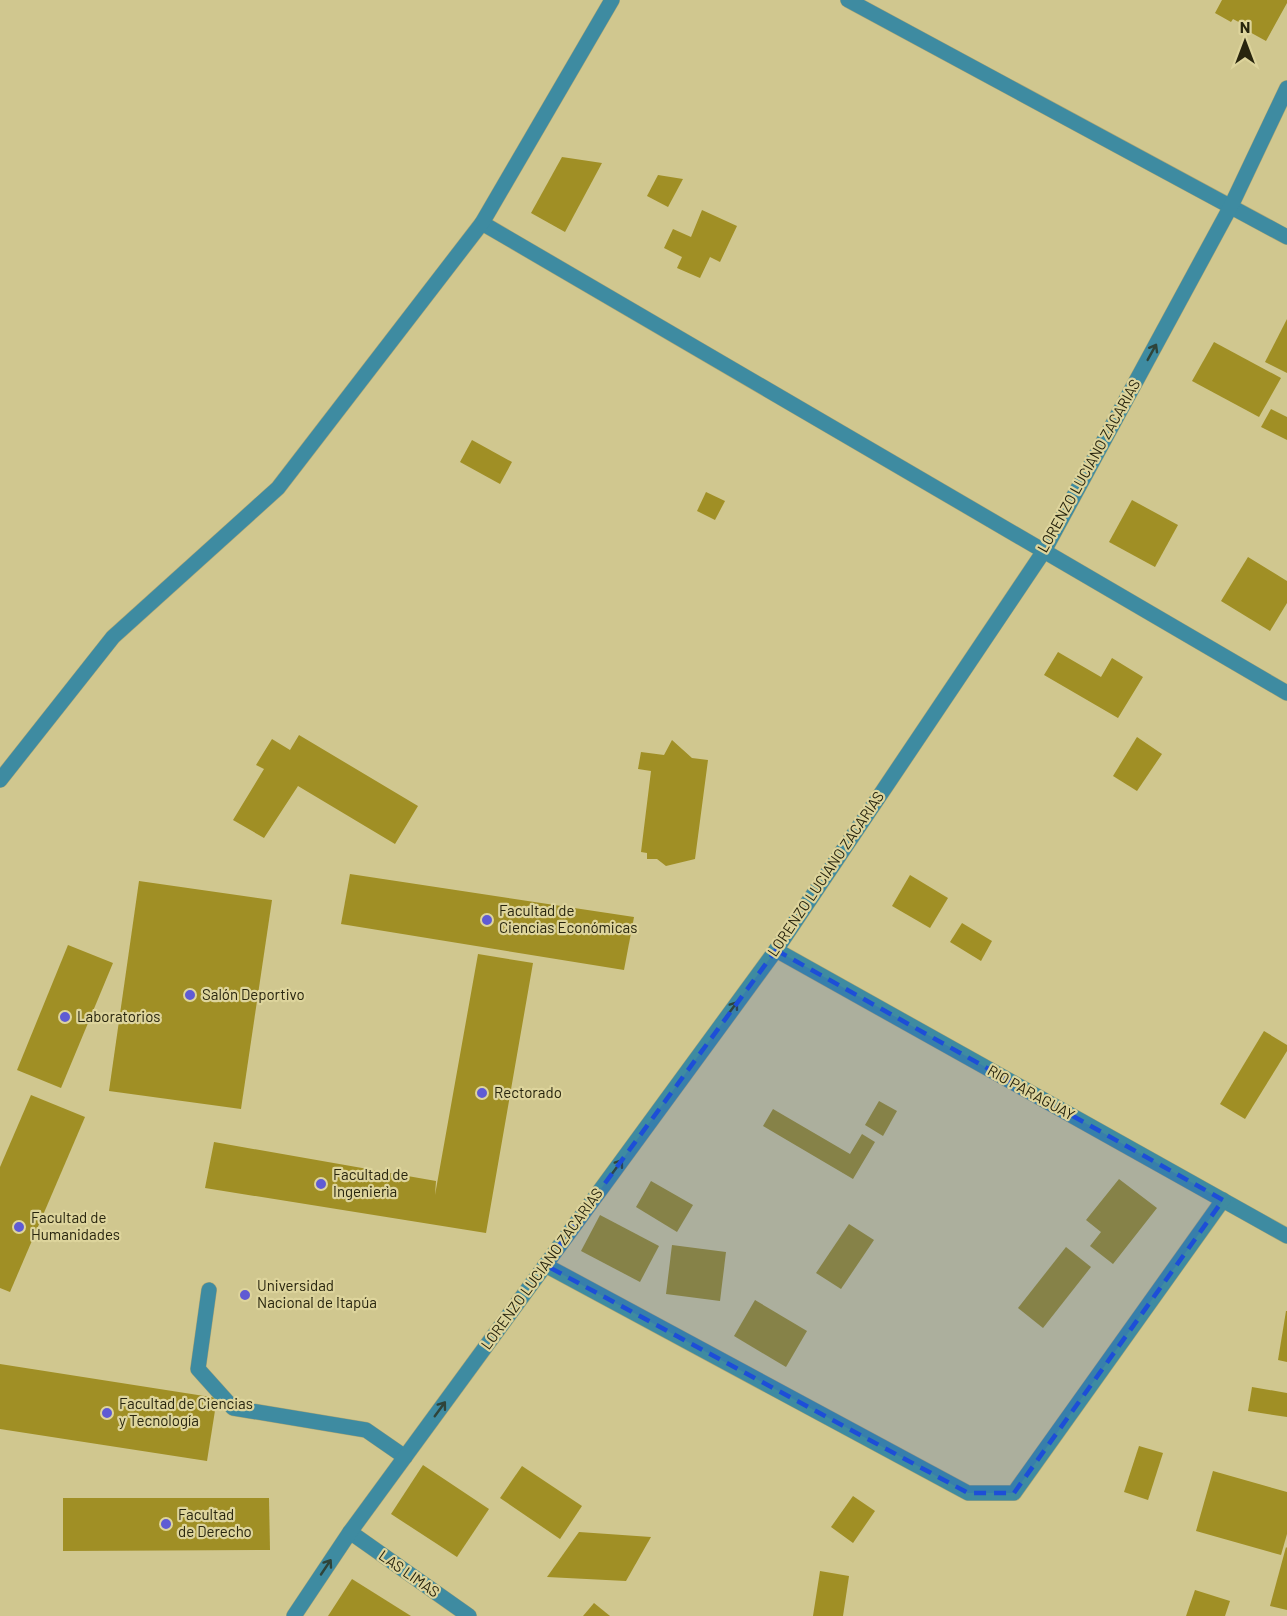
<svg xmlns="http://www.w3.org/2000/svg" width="1287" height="1616" font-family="Barlow,sans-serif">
	<rect width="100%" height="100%" fill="#d0c78f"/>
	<!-- building -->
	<g fill="#a08f25">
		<path d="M1222 0H1287V3L1266 41 1246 30 1248 27 1233 19 1231 22 1215 13Z"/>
		<path d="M562 157 602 163 565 232 531 213Z"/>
		<path d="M658 175 683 179 668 207 647 196Z"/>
		<path d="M702 210 737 226 720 262 710 257 700 278 677 268 682 257 664 248 673 229 691 237Z"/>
		<path d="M1287 319V373L1265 362Z"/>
		<path d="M1214 342 1281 378 1259 417 1192 381Z"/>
		<path d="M1271 409 1287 417V440L1261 427Z"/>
		<path d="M472 440 512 462 500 484 460 462Z"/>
		<path d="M706 492 725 501 715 520 697 511Z"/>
		<path d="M1132 500 1178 525 1155 567 1109 542Z"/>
		<path d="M1248 557 1287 581V603L1270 631 1221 601Z"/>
		<path d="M1058 652 1101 677 1112 658 1143 677 1118 718 1044 675Z"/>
		<path d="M299 735 418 806 395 844 298 786 264 838 233 820 264 769 256 765 272 739 290 750Z"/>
		<path d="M1137 737 1162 754 1137 791 1113 776Z"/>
		<path d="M672 740 692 758 708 760 695 859 666 866 657 859H647V853L641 852 651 771 638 769 641 752 664 755Z"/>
		<path d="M350 874 634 917 624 970 341 924Z"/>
		<path d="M910 875 948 898 930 928 892 906Z"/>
		<path d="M139 881 272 900 241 1109 109 1091Z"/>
		<path d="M962 923 992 941 981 961 950 942Z"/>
		<path d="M68 945 113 963 61 1088 17 1070Z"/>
		<path d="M478 954 533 963 486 1233 205 1188 214 1142 436 1181 435 1195Z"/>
		<path d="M1264 1031 1287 1045V1051L1245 1119 1220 1104Z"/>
		<path d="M31 1095 85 1117 10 1292 0 1288V1167Z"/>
		<path d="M879 1101 897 1111 883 1136 865 1125Z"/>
		<path d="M773 1109 850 1154 862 1134 875 1142 853 1179 763 1126Z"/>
		<path d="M1119 1179 1157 1208 1113 1264 1090 1246 1101 1232 1086 1220Z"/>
		<path d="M651 1181 693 1205 677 1232 636 1207Z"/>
		<path d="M600 1215 659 1246 640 1282 581 1251Z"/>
		<path d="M849 1224 874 1240 841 1289 816 1273Z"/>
		<path d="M672 1245 726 1252 720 1301 666 1294Z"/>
		<path d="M1066 1247 1091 1267 1043 1328 1018 1308Z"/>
		<path d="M755 1300 807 1331 786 1367 734 1336Z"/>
		<path d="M1286 1311H1287V1362L1278 1360Z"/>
		<path d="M0 1364 217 1398 207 1461 0 1429Z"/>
		<path d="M1252 1387 1287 1393V1417L1248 1411Z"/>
		<path d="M1139 1446 1163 1453 1148 1500 1124 1492Z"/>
		<path d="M423 1465 489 1509 457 1557 391 1514Z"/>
		<path d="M522 1466 582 1506 560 1539 500 1498Z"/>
		<path d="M1213 1471 1287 1492V1534L1281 1555 1196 1531Z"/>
		<path d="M853 1496 875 1511 853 1543 831 1527Z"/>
		<path d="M63 1498H269L270 1550 63 1551Z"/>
		<path d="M579 1532 651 1537 626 1581 547 1577Z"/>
		<path d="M1286 1547 1287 1548V1610L1270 1606Z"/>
		<path d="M820 1571 849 1576 843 1616H813Z"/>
		<path d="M352 1579 411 1616H328Z"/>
		<path d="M1195 1590 1230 1601 1225 1616H1186Z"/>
		<path d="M594 1603 610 1616H583Z"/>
	</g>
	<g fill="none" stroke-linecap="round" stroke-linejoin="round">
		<defs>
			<g id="minor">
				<path d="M848 0 1287 237"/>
				<path d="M482 223 1287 693"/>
				<path d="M0 780 113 637 278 488 482 223 612 0"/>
				<path d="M776 950 1287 1236"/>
				<path d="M545 1265 968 1493H1014L1223 1200"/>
				<path d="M209 1290 198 1369 233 1408 366 1430 405 1457"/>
				<path d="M350 1532 469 1616"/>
				<path d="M294 1616 350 1532 776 950 1044 551 1231 206 1287 88"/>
			</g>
		</defs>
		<!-- minor casing -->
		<use href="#minor" stroke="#aea775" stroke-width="16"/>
		<!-- minor -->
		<use href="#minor" stroke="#3e8ba1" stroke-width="15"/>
	</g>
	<!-- one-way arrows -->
	<defs><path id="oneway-shaft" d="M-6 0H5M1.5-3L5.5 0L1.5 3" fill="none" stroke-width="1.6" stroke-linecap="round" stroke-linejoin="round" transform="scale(1.5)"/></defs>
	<g stroke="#2f443a">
		<use href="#oneway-shaft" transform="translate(1152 352) rotate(-61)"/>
		<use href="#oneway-shaft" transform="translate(732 1009) rotate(-54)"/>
		<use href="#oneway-shaft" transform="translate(617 1167) rotate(-54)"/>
		<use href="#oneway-shaft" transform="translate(440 1409) rotate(-54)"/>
		<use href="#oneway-shaft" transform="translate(326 1567) rotate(-56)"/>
	</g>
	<!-- marked area -->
	<path fill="#1d4ed8" fill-opacity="0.2" stroke="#1d4ed8" stroke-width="4.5" stroke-dasharray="12 8" stroke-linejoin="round" d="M776 950 1223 1200 1014 1493H968L545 1265Z"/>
	<!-- markers -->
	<g fill="#5f5bd4" stroke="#ddd49c" stroke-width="2">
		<circle cx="487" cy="920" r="6"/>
		<circle cx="190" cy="995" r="6"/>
		<circle cx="65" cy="1017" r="6"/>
		<circle cx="482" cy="1093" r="6"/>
		<circle cx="321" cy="1184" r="6"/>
		<circle cx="19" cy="1227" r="6"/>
		<circle cx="245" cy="1295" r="6"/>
		<circle cx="107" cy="1413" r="6"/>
		<circle cx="166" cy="1524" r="6"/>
	</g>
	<g text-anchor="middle" stroke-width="4.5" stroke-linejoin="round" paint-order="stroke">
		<!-- street labels -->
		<g font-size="15" fill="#28250e" stroke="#ddd49c">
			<text transform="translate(1089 466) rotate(-61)" y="5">LORENZO LUCIANO ZACARIAS</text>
			<text transform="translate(826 874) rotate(-56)" y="5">LORENZO LUCIANO ZACARIAS</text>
			<text transform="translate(1031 1093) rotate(29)" y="5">RIO PARAGUAY</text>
			<text transform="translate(542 1269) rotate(-54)" y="5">LORENZO LUCIANO ZACARIAS</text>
			<text transform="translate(409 1574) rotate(35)" y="5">LAS LIMAS</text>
		</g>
		<!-- poi labels -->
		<g font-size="15" fill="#28250e" stroke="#ddd49c" text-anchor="start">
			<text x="499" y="916">Facultad de<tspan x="499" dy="17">Ciencias Económicas</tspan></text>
			<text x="202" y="1000">Salón Deportivo</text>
			<text x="77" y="1022">Laboratorios</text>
			<text x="494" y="1098">Rectorado</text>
			<text x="333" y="1180">Facultad de<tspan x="333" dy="17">Ingenierìa</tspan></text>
			<text x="31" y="1223">Facultad de<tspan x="31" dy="17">Humanidades</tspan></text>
			<text x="257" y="1291">Universidad<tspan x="257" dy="17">Nacional de Itapúa</tspan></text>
			<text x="119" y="1409">Facultad de Ciencias<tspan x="119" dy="17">y Tecnología</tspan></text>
			<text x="178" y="1520">Facultad<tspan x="178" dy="17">de Derecho</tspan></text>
		</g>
	</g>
	<!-- north arrow -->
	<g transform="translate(1245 42)" stroke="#ddd49c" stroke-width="4.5" paint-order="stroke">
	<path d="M0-4.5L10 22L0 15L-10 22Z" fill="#28250e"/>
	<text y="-9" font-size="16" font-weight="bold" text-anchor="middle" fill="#28250e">N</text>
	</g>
</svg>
